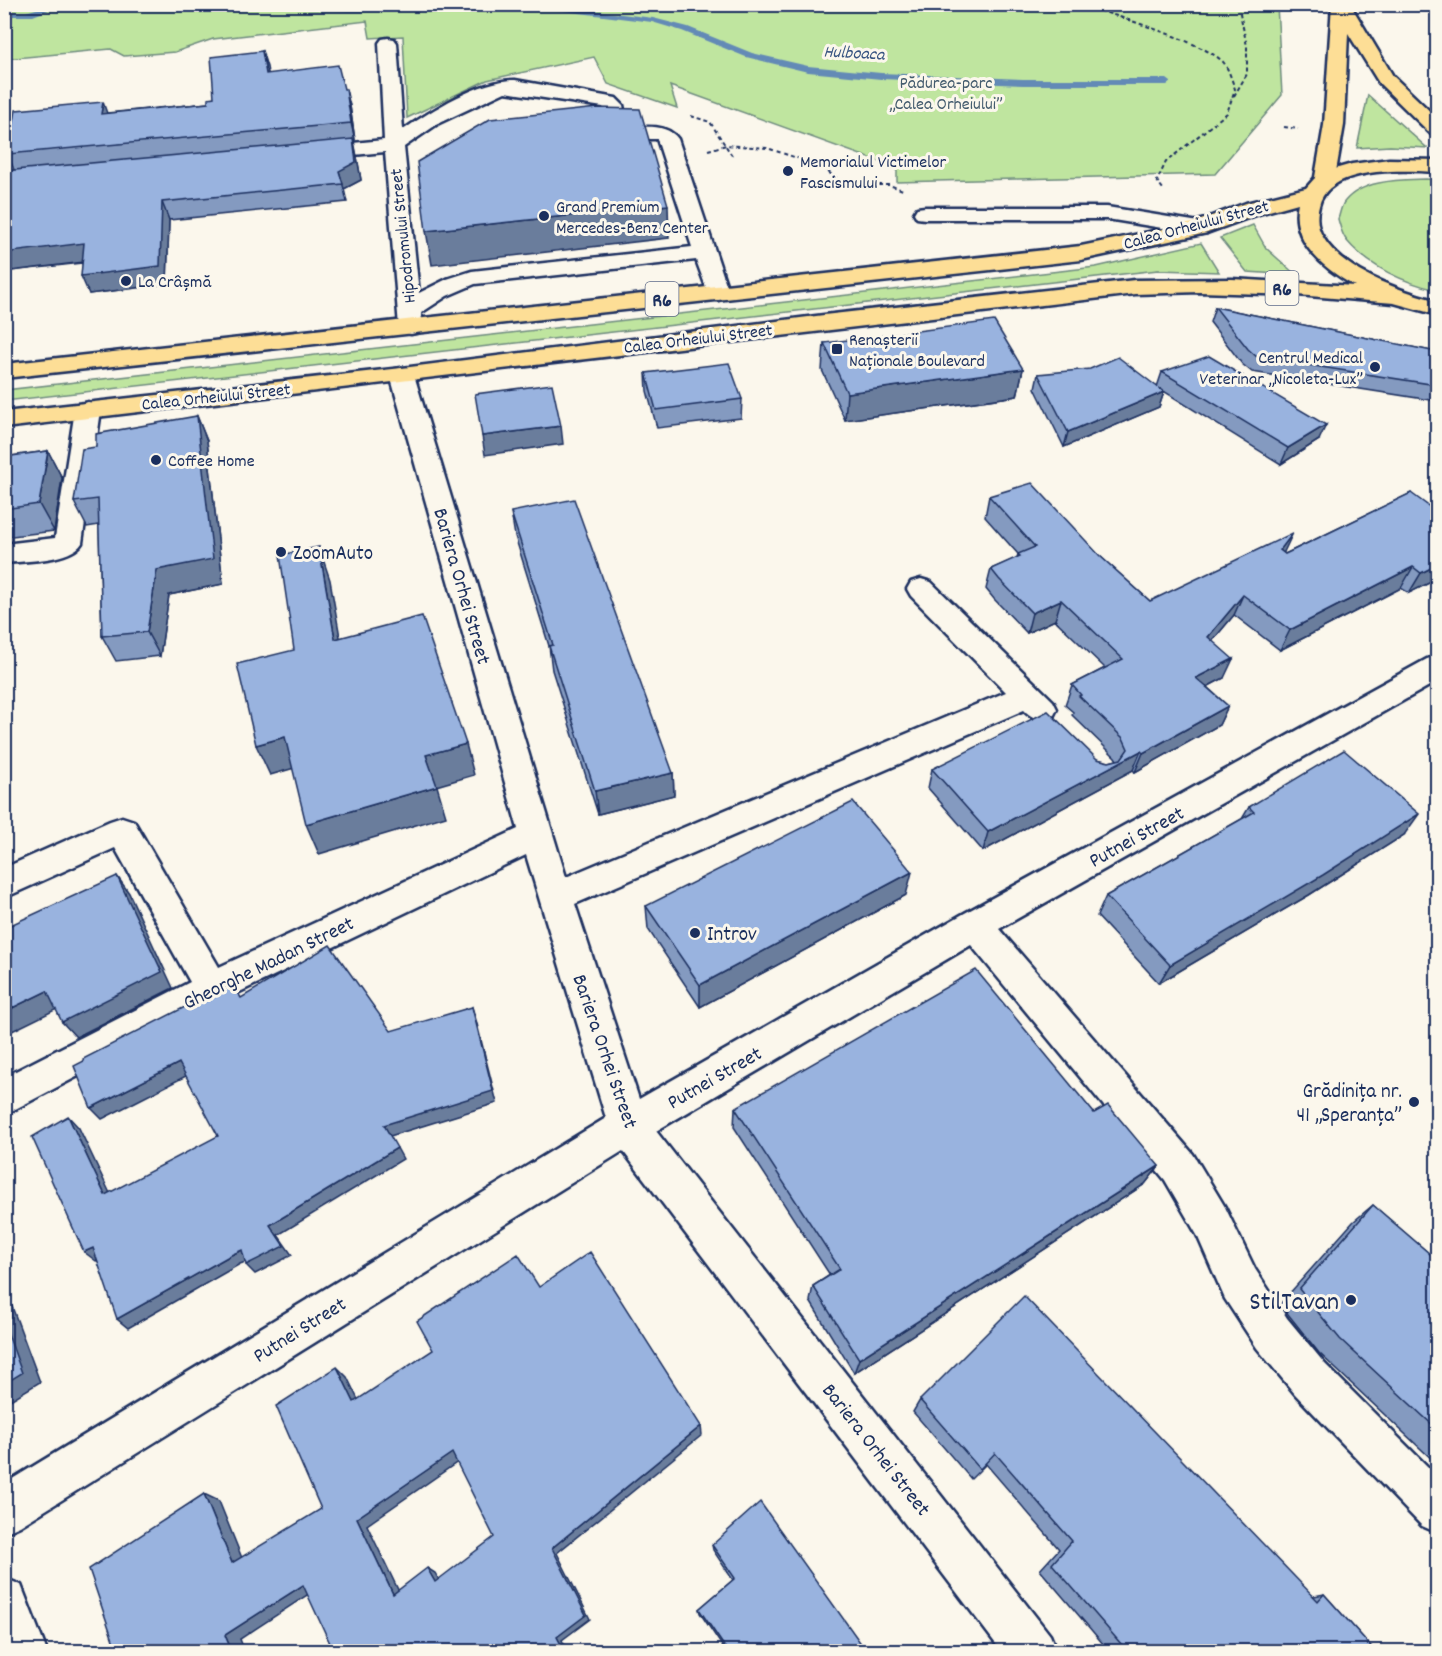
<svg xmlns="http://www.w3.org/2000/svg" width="1442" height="1656" font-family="Dekko,sans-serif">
	<rect width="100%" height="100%" fill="#fbf7ec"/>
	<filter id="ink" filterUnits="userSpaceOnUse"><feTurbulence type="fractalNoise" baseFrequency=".0167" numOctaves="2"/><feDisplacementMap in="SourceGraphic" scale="12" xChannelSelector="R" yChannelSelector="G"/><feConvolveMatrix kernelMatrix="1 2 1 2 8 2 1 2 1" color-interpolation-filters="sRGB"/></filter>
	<g filter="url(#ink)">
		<!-- green -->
		<g fill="#bfe59f" stroke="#6d8a7e" stroke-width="1.5">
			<path d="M5 4 1277 5 1282 95 1215 174 897 182V168L670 86 677 108 608 84 594 57 487 80 407 118 403 36 370 38 367 21 213 39 175 52 124 56 111 49 5 59Z"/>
			<path d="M1368 95 1427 148 1390 146 1357 148Z"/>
			<path d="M1426 179 1437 180V290C1405 283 1369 267 1347 241 1342 235 1340 226 1338 219 1340 214 1341 205 1345 201 1363 179 1401 180 1426 179Z"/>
			<path d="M1253 225 1266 248 1296 275 1247 272 1220 238Z"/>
			<path d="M1201 243 1219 272 1158 270 5 401V390L1096 267Z"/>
		</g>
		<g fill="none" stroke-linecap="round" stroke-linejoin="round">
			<!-- stream -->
			<g fill="#638ab6" fill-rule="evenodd">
				<path d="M52 4H64L33 16H4V12H26Z"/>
				<path d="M283 4 319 7 440 4C420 14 304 14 283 4Z"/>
				<path d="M544 4 653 18 688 27 752 53 808 66 881 73 1023 79H1167L1171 82 1167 85H1023L881 79 808 72 746 57 682 31 652 22 555 10Z"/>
			</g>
			<defs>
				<g id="minor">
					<path d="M388 38 394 39 397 43 403 130C432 110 480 80 515 80L616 98 623 105 624 110 615 120 617 129C637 128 665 121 678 139L729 293 726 298 718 300 710 298 696 260 475 284 447 296 421 313 423 327 419 332 411 334 403 332 399 327 385 152 311 159 304 157 301 153 304 149 311 147 384 140 379 43 382 39ZM505 92 603 107 604 109 595 119 602 139H657L692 247 472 271 447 279 419 293 404 147 439 123Z"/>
					<path d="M925 207H1107L1199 222 1207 223 1210 228 1207 233 1199 234 1107 219H925L917 218 914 213 917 208Z"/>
					<path d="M402 368 411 370 414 375 566 877 1006 692 911 596 907 589 911 582 921 579 931 582 1053 701 1057 709 1053 717C1040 721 1033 719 1024 710L575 904 639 1099 963 914 1427 659 1438 656V681L999 929 1193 1154 1225 1207 1255 1269 1287 1318 1325 1364 1438 1477V1533L1422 1526 1295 1394 1257 1348 1225 1299 1197 1235 1165 1180 971 945 656 1131 1050 1635 1057 1652H1002L623 1151 20 1526 4 1533V1484L606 1118 526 855 225 999 4 1115V1077L190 982 115 848 4 898V868L110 821 122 817 134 821 219 967 518 829 390 375 393 370Z"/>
					<path d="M88 402 97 405 101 410 82 543C71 561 25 561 4 563V544L55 538 75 410 79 405Z"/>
					<path d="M4 1578 21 1585 47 1652H4Z"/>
				</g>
				<path id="major" d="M1332 4H1350L1393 76 1438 119V136L1431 134 1379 83 1348 33 1344 125 1334 183 1331 187 1324 189 1317 187 1314 183 1324 125Z"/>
				<path id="highway" d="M1389 159 1438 160V172C1405 170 1328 165 1319 206 1316 217 1317 228 1323 237 1343 272 1401 291 1438 301V315L1394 303 1297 295 1200 292 1135 294 4 428V412L402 368 824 315 1135 280 1232 279 1355 286C1325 270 1289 241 1298 203L1262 213 1207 233 1081 260 4 378V364L1081 246 1193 223 1246 203 1306 188 1314 179 1328 171 1352 164Z"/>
			</defs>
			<!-- minor casing -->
			<use href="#minor" stroke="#1b2f5e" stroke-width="5"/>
			<!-- major casing -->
			<use href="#major" stroke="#1b2f5e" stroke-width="5"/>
			<!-- highway casing -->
			<use href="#highway" stroke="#1b2f5e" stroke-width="5"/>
			<!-- path -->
			<g stroke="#1b2f5e" stroke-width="2" stroke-dasharray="4 3" stroke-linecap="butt">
				<path d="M1080 4C1109 14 1208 43 1224 63 1229 70 1232 81 1235 89L1227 113 1166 162 1157 181 1163 189"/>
				<path d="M1234 96 1247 74V46L1238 4"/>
				<path d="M691 116 710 122 733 157"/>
				<path d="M1284 127 1298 129"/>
				<path d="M708 150 726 145 767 148 821 166 843 184"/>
				<path d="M815 185H889L903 190"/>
			</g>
			<!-- minor -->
			<use href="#minor" fill="#fbf7ec" fill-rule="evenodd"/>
			<!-- major -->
			<use href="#major" fill="#fdde96" fill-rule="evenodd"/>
			<!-- highway -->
			<use href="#highway" fill="#fdde96" fill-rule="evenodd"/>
		</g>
		<!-- wall -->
		<g fill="#849ac0" stroke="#1b2f5e" stroke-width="1.5">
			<path d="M262 51 268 74 344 89 350 106 355 140 354 141 357 157 361 180 344 189 347 202 169 220 167 284 89 294 82 263 11 271 7 262H4V171L14 170 8 154 107 113 208 103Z"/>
			<path d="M1215 307 1437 352V401L1252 372 1242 364 1210 322Z"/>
			<path d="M824 343 1023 369 1017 396 845 420 822 370Z"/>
			<path d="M1162 372 1319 440 1281 464 1157 387Z"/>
			<path d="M646 373 742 399 741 418 657 428 647 391Z"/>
			<path d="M1038 374 1164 392 1159 407 1064 447 1035 388Z"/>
			<path d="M197 416 207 441 223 584 169 595 160 656 116 661 102 636 99 525 87 527 74 502 96 447Z"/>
			<path d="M48 451 62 478 54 531 4 537V457Z"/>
			<path d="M1411 493 1437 579 1409 593 1401 588 1280 650 1234 615 1212 641 1224 678 1207 687 1228 706 1219 725 1135 772 1133 770 983 851 928 788 932 769 1097 759 1109 762 1117 760 1115 757 1072 715 1073 712 1065 705 1072 685 1105 668 1055 620 1027 633 994 599 986 589 991 569 1017 558 1018 554 985 517 989 496 1100 556 1150 601 1284 553 1285 554Z"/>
			<path d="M511 512 673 773 674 795 598 814 552 670 549 646 515 536Z"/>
			<path d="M1249 807 1404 835 1309 895 1159 983 1097 916 1106 896 1242 819Z"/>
			<path d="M906 895 700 1007 648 929 646 906Z"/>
			<path d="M735 1108 1094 1113 1159 1166 1145 1184 854 1373 810 1301 813 1286 830 1275 734 1127Z"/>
			<path d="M1373 1205 1437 1260V1464L1319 1353 1280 1304 1353 1222Z"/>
			<path d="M920 1400 1314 1596 1324 1594 1376 1652H1110L1040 1570 1059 1549 986 1464 971 1479 913 1412Z"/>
			<path d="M712 1545 867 1652H726L700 1613 699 1609 733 1580 713 1550Z"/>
		</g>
		<!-- shaded-wall -->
		<g fill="#6b7d9c" stroke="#1b2f5e" stroke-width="1.5">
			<path d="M262 51 267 67 271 91 266 74Z"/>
			<path d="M346 89 350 106 355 140 351 123Z"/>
			<path d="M103 102 109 119 101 114Z"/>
			<path d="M353 139 357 157 361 180 344 189 339 171Z"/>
			<path d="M162 202 169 220 167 284 89 294 81 276Z"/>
			<path d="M668 205 669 238 432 265 426 231Z"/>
			<path d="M84 243 92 261 11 271 7 262H4V244Z"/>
			<path d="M1023 369 1017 396 845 420 847 393Z"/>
			<path d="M1164 392 1159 407 1064 447 1068 432Z"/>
			<path d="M197 416 207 441 223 584 169 595 160 656 147 632 157 570Z"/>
			<path d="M1326 425 1319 440 1281 464 1288 448Z"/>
			<path d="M561 426 563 444 485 455 482 436Z"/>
			<path d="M48 451 62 478 54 531 39 504Z"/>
			<path d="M1293 533 1283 554 1280 550Z"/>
			<path d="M319 547 330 580 346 671 335 639Z"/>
			<path d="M1437 565V579L1409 593 1421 573Z"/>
			<path d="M1413 567 1401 588 1280 650 1290 630Z"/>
			<path d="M1243 595 1234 615 1199 657 1208 637Z"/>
			<path d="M1061 600 1055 620 1027 633 1032 613Z"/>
			<path d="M1233 659 1224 678 1187 697 1196 678Z"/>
			<path d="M1228 706 1219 725 1135 772 1143 753Z"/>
			<path d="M285 737 298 767 270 775 256 745Z"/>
			<path d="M466 744 474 775 436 786 426 755Z"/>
			<path d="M1141 751 1133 770 983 851 988 832Z"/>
			<path d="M673 773 674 795 598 814 595 791Z"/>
			<path d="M437 786 446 816 319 854 306 824Z"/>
			<path d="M1419 814 1404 835 1309 895 1159 983 1170 965Z"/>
			<path d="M912 872 906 895 700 1007V985Z"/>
			<path d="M117 876 129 893 173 988 76 1037 62 1022Z"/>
			<path d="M47 991 61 1007 4 1035V1012Z"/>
			<path d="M472 1007 476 1020 497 1103 390 1136 384 1125Z"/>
			<path d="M179 1063 188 1075 102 1119 91 1108Z"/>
			<path d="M68 1116 79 1128 116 1206 105 1195Z"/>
			<path d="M397 1148 403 1159 278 1235 292 1255 255 1274 246 1265 270 1225Z"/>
			<path d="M1159 1166 1145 1184 854 1373 859 1359Z"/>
			<path d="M93 1248 104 1258 96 1261 84 1252Z"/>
			<path d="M242 1250 251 1260 240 1264 128 1328 117 1319 231 1255Z"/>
			<path d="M4 1285 40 1382 4 1404Z"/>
			<path d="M337 1367 347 1377 364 1412 354 1402Z"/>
			<path d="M701 1426 702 1435 557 1553 590 1619 562 1640 568 1652H565L557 1637 552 1548Z"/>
			<path d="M452 1453 459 1461 367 1525 402 1598 393 1594 357 1518Z"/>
			<path d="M204 1494 219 1501 246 1568 232 1563Z"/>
			<path d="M427 1568 435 1573 443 1587 435 1582Z"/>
			<path d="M303 1585 315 1590 240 1639 245 1652H232L225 1635Z"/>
		</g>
		<!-- building -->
		<g fill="#99b3df" stroke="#1b2f5e" stroke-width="1.5" fill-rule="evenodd">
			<path d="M262 51 266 74 338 65 344 89H346L351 123 8 154 16 110 103 102 101 114 208 103V98L214 97 211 57Z"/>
			<path d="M598 108 640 109 668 205 426 231 417 162 490 119Z"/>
			<path d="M353 139 356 162 339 171 343 184 162 202 160 266 81 276 84 243 4 253V171Z"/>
			<path d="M1215 307 1437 352V385L1257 357 1248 349Z"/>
			<path d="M994 321 1023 369 847 393 824 343Z"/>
			<path d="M1209 356 1326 425 1288 448 1162 372Z"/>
			<path d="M1118 357 1164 392 1068 432 1038 374 1090 369Z"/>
			<path d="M729 363 742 399 656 410 646 373Z"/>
			<path d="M552 384 561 426 482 436 475 394Z"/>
			<path d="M197 416 213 559 157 570 147 632 102 636 98 499 74 502 82 449 96 447V434Z"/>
			<path d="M48 451 39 504 4 509V457Z"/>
			<path d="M1032 483 1100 556 1150 601 1293 533 1280 550 1285 554 1411 493 1434 510 1437 508V565L1421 573 1413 567 1290 630 1243 595 1208 637 1233 659 1196 678 1228 706 1143 753 1141 751 988 832 932 769 1048 711 1097 759 1109 762 1121 759 1128 749 1123 738 1079 696 1081 695 1072 685 1123 659 1061 600 1032 613 999 579 991 569 1020 556 1018 554 1035 547 989 496Z"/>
			<path d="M574 499 673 773 595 791 549 646 553 645 511 512Z"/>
			<path d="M319 547 335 639 422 616 466 744 426 755 437 786 306 824 285 737 256 745 237 664 294 650 280 555Z"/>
			<path d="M1344 750 1419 814 1323 875 1170 965 1106 896 1254 812 1249 807Z"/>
			<path d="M853 802 912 872 700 985 646 906Z"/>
			<path d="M117 876 162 972 62 1022 47 991 4 1012V928Z"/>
			<path d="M330 945 391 1031 472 1007 493 1091 384 1125 397 1148 270 1225 284 1246 246 1265 242 1250 231 1255 117 1319 93 1248 84 1252 32 1137 68 1116 105 1195 218 1136 179 1063 91 1108 74 1066 84 1061 83 1059 232 983 241 998Z"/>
			<path d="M976 970 1094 1113 1108 1105 1159 1166 859 1359 813 1286 840 1269 735 1108Z"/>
			<path d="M1373 1205 1437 1260V1429L1340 1339 1299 1289Z"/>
			<path d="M590 1252 701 1426 552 1548 586 1615 557 1637 565 1652H334L303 1585 225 1635 232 1652H117L89 1569 204 1494 232 1563 321 1509 276 1406 337 1367 354 1402 433 1350 417 1321 518 1254 539 1287ZM452 1453 494 1537 435 1582 427 1568 393 1594 357 1518Z"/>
			<path d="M1024 1296 1318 1601 1324 1594 1376 1652H1128L1052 1564 1072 1541 995 1453 980 1469 920 1400Z"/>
			<path d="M4 1323 22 1373 4 1384Z"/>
			<path d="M760 1502 867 1652H728L699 1609 735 1578 712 1545Z"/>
		</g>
	</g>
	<!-- markers -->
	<g fill="#1b2f5e" stroke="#fbf7ec" stroke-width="2">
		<circle cx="788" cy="171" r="6"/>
		<circle cx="544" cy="216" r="6"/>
		<circle cx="126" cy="281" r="6"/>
		<rect x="831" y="343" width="12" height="12" rx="3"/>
		<circle cx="1375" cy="367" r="6"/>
		<circle cx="156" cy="460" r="6"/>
		<circle cx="281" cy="552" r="6"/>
		<circle cx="695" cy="933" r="6"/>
		<circle cx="1414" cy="1102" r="6"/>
		<circle cx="1351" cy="1300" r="6"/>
	</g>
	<g text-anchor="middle" stroke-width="6" stroke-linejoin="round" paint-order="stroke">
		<!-- far-water labels -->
		<g font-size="18" font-style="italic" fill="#395582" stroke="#fbf7ec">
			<text transform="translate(854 52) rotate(3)" y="6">Hulboaca</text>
		</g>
		<!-- far-park labels -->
		<g font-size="18" fill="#445c6e" stroke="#fbf7ec">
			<text x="946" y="88">Pădurea-parc<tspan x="946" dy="21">„Calea Orheiului”</tspan></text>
		</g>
		<!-- far-poi labels -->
		<g font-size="18" fill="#1b2f5e" stroke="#fbf7ec" text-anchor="start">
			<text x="800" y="167">Memorialul Victimelor<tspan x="800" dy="21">Fascismului</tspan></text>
			<text x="556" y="212">Grand Premium<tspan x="556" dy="21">Mercedes-Benz Center</tspan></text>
			<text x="138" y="287">La Crâșmă</text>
			<text x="849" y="345">Renașterii<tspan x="849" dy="21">Naționale Boulevard</tspan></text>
			<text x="1363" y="363" text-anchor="end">Centrul Medical<tspan x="1363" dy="21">Veterinar „Nicoleta-Lux”</tspan></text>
			<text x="168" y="466">Coffee Home</text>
		</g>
		<!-- far-street labels -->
		<g font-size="18" fill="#1b2f5e" stroke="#fbf7ec">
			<text transform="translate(1196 224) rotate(-15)" y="6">Calea Orheiului Street</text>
			<text transform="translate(402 236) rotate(-96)" y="6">Hipodromului Street</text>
			<text transform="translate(698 338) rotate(-7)" y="6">Calea Orheiului Street</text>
			<text transform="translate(216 396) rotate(-6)" y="6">Calea Orheiului Street</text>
		</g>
		<!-- shield labels -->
		<g fill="#fbf7ec" stroke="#5e6b89" stroke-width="1.5">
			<rect x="1265.5" y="271" width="33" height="34" rx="4.5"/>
			<rect x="645.5" y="282" width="33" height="34" rx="4.5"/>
		</g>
		<g font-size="20" font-weight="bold" fill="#1b2f5e">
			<text x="1282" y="295">R6</text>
			<text x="662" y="306">R6</text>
		</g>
		<!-- poi labels -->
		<g font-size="21" fill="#1b2f5e" stroke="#fbf7ec" text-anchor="start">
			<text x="293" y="559">ZoomAuto</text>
			<text x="707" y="940">Introv</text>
			<text x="1402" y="1097" text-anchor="end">Grădinița nr.<tspan x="1402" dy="24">41 „Speranța”</tspan></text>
		</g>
		<!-- street labels -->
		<g font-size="21" fill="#1b2f5e" stroke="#fbf7ec">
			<text transform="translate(463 586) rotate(74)" y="7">Bariera Orhei Street</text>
			<text transform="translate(1136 836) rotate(-29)" y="7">Putnei Street</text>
			<text transform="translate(268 962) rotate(-26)" y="7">Gheorghe Madan Street</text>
			<text transform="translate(606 1051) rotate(71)" y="7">Bariera Orhei Street</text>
			<text transform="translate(714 1077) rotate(-30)" y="7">Putnei Street</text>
			<text transform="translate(299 1329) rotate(-32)" y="7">Putnei Street</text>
			<text transform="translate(877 1449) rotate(52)" y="7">Bariera Orhei Street</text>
		</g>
		<!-- near-poi labels -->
		<g font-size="26" fill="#1b2f5e" stroke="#fbf7ec" text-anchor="end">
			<text x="1339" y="1309">StilTavan</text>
		</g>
	</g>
	<!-- margin -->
	<rect width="1442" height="1656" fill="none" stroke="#fbf7ec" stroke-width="24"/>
	<rect x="12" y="12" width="1418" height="1632" fill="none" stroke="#1b2f5e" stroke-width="2" filter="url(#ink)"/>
</svg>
